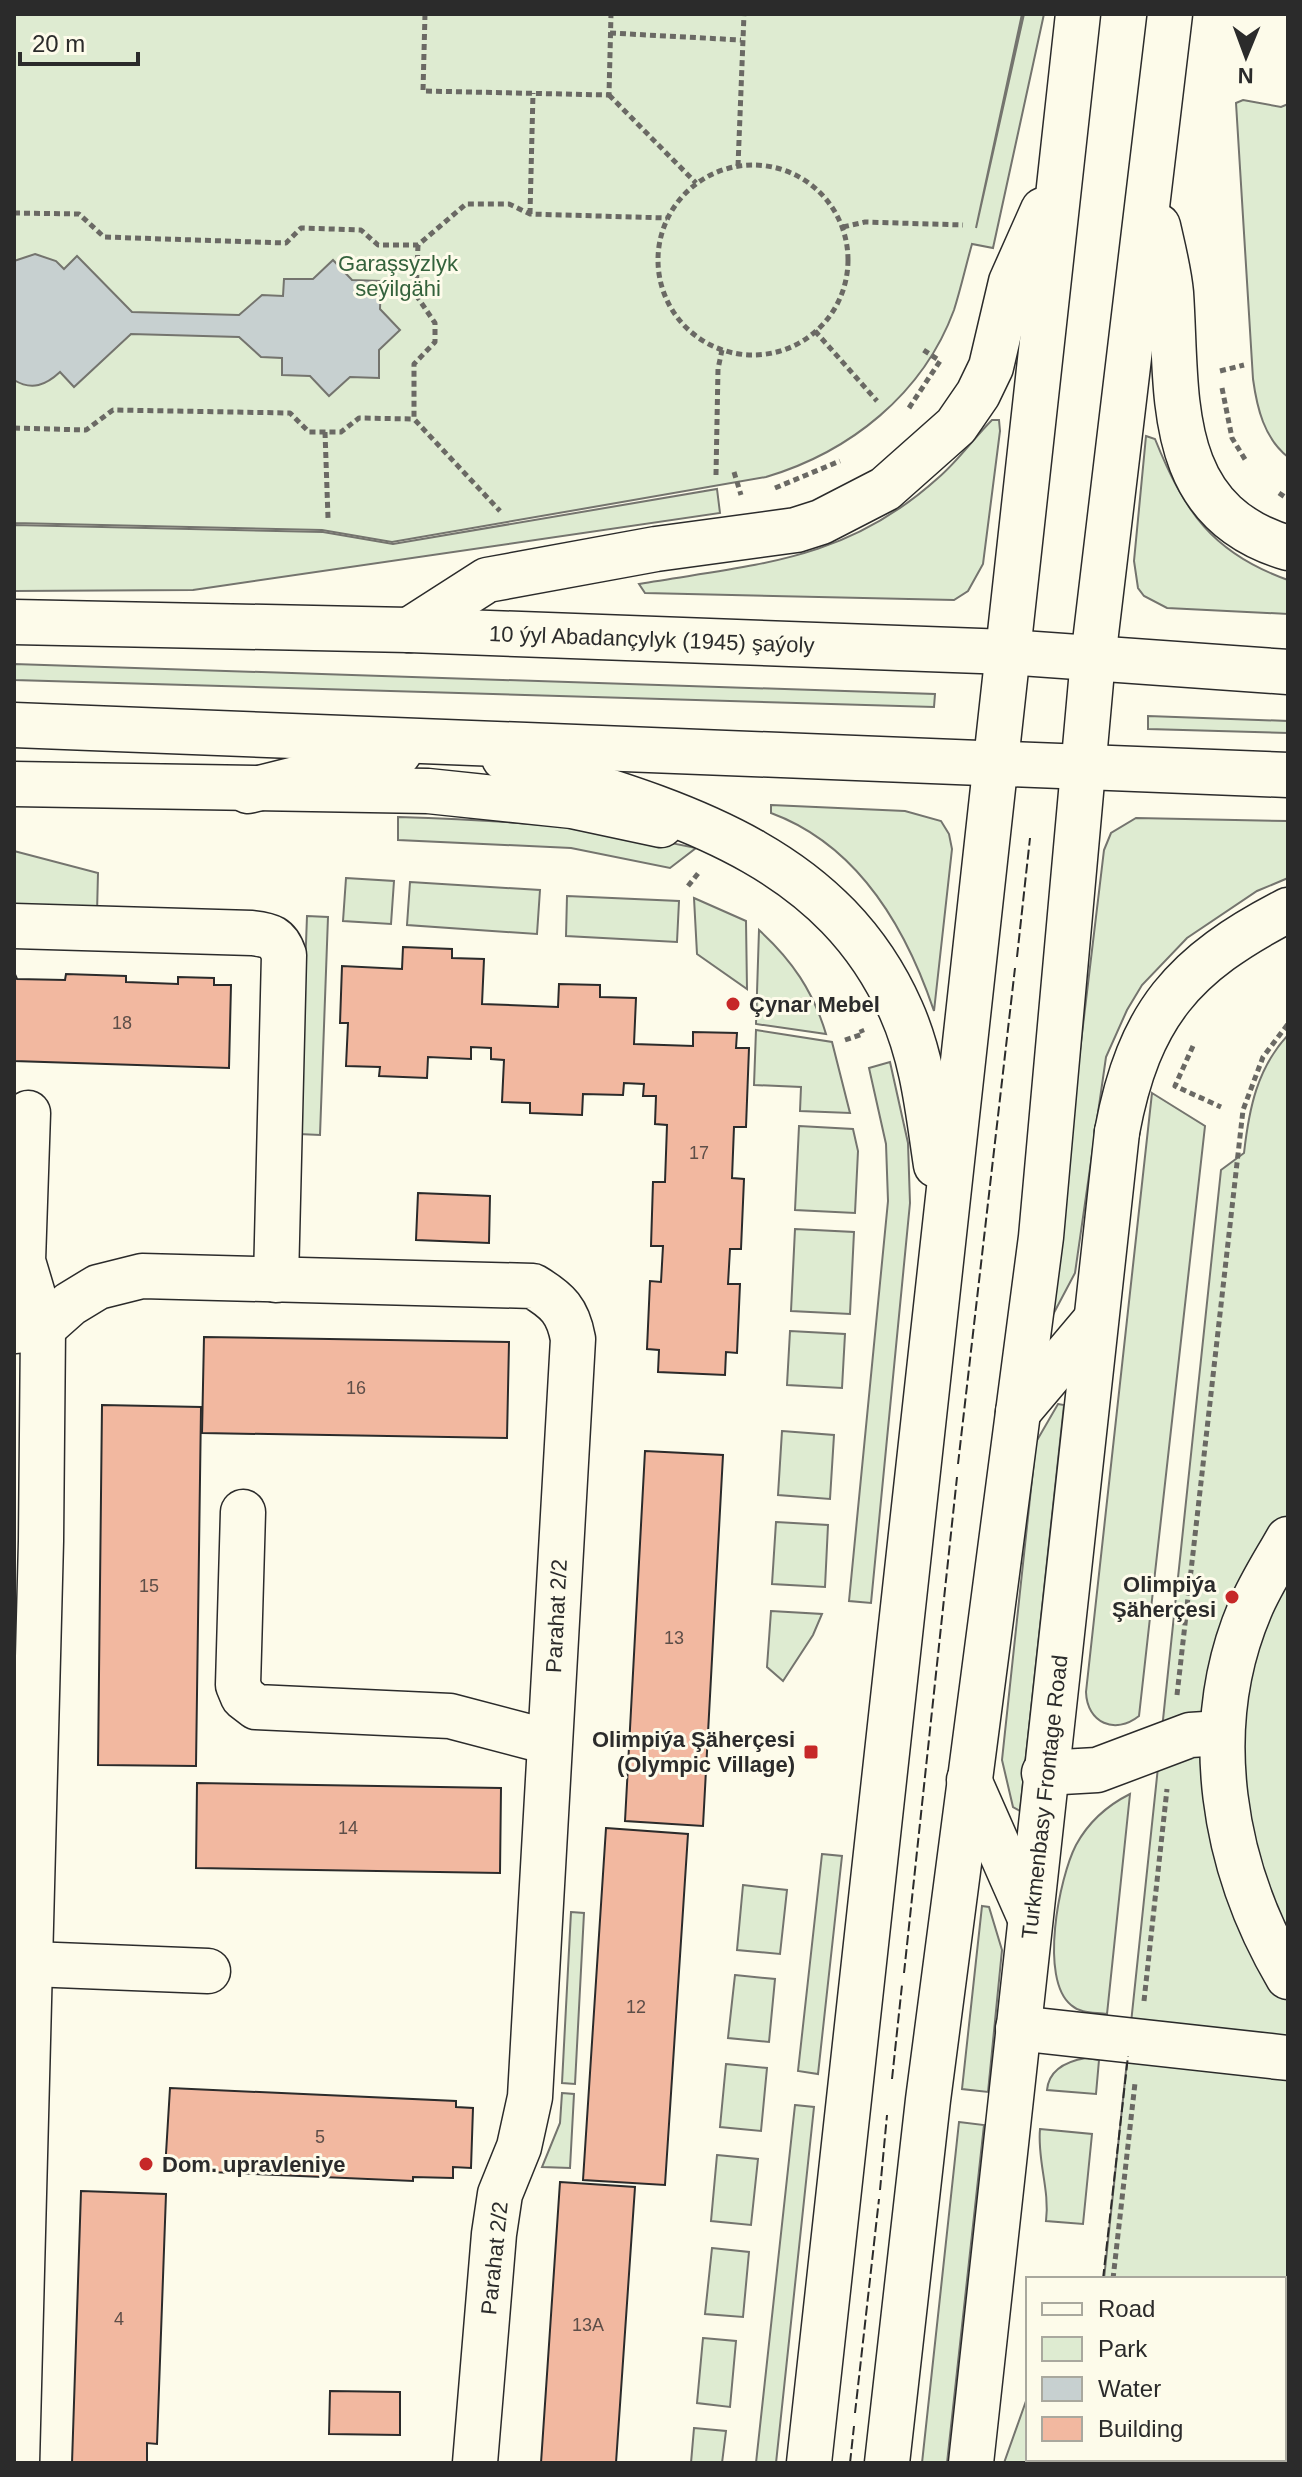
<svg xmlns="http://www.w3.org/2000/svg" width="1302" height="2477" font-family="Arial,sans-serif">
	<rect width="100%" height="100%" fill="#fdfbea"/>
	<!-- green -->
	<g fill="#deebd1" stroke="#74746e" stroke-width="2">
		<path d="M14 14H1022L976 228 1024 14H1044L993 248 972 244C966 265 961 288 954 310 923 394 850 452 766 477L392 542 322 530 14 523Z"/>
		<path d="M1243 100 1281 107 1288 104V457C1264 438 1257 408 1253 379L1236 103Z"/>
		<path d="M992 420H999L1000 431 983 564 968 591 954 600 645 593 639 584C756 564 845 562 938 478 958 461 973 439 992 420Z"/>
		<path d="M1146 436 1155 439C1184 511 1212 553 1288 580V614L1167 608 1144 596 1138 588 1134 561Z"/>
		<path d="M717 489 720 513 193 590 14 591V525L323 532 393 544Z"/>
		<path d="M14 664 935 694 934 707 14 680Z"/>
		<path d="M1148 716 1288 721V733L1148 729Z"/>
		<path d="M771 805 905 811 941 821 949 834 952 849 934 1011C906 928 858 845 771 813Z"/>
		<path d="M398 817C502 820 594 826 696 848L670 868 571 848 398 840Z"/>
		<path d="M1136 818 1288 821V878L1257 891 1187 938 1142 985 1127 1010 1106 1057 1075 1273 1047 1326 1104 850 1111 833Z"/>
		<path d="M14 851 98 873 97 913 14 910Z"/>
		<path d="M346 878 394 881 391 924 343 921Z"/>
		<path d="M410 882 540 890 537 934 407 925Z"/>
		<path d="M567 896 679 901 677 942 566 936Z"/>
		<path d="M694 898 746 921 747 989 697 954Z"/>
		<path d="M307 916 328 917 320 1135 299 1134Z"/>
		<path d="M759 930C792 960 813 991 826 1034L756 1024Z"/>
		<path d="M756 1030 832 1042 850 1113 800 1111 801 1087 754 1085Z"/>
		<path d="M1288 1035V2463H1084V2459H1284V2279H1104L1221 1170 1244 1153C1249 1109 1257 1068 1288 1035Z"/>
		<path d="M890 1062 908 1143 910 1203 871 1603 849 1601 888 1201 886 1144 869 1068Z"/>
		<path d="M1152 1093 1205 1126 1139 1716C1115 1735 1087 1723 1086 1692Z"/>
		<path d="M799 1126 853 1129 858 1151 855 1213 795 1210Z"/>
		<path d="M795 1229 854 1232 850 1314 791 1311Z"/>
		<path d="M790 1331 845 1334 842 1388 787 1385Z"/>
		<path d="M1058 1404 1064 1405 1020 1811 1013 1807 1002 1760 1036 1442Z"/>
		<path d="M782 1431 834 1435 830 1499 778 1495Z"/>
		<path d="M776 1522 828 1525 825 1587 772 1584Z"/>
		<path d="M771 1611 822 1614 813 1635 783 1681 767 1667Z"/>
		<path d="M1130 1794 1107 2014C1095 2012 1081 2014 1071 2005 1039 1979 1059 1878 1076 1845 1088 1823 1108 1805 1130 1794Z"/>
		<path d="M822 1854 842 1856 818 2074 798 2071Z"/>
		<path d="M743 1885 787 1890 780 1954 737 1950Z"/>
		<path d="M982 1906 989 1907 1002 1950 988 2092 962 2089Z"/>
		<path d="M571 1912 584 1913 575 2084 562 2083Z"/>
		<path d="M735 1975 775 1979 769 2042 728 2038Z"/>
		<path d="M1086 2058 1099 2060 1096 2094 1047 2090C1049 2069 1068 2061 1086 2058Z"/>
		<path d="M726 2064 767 2068 761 2131 720 2127Z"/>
		<path d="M562 2093 574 2094 570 2168 542 2167 560 2123Z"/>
		<path d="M795 2105 814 2107 776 2463H756Z"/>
		<path d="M959 2122 984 2125 947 2463H922Z"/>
		<path d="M1040 2129 1092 2134 1083 2224 1046 2221C1050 2190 1037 2160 1040 2129Z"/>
		<path d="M717 2155 758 2159 751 2225 711 2221Z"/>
		<path d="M712 2248 749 2252 743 2317 705 2314Z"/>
		<path d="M703 2338 736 2341 730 2407 697 2403Z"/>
		<path d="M1026 2401 1028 2459H1059L1058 2463H1004Z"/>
		<path d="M694 2428 726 2431 722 2463H691Z"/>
	</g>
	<!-- water -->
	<path fill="#c7d0d0" stroke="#74746e" stroke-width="2" d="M35 254 56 261 64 269 77 256 132 312 239 315 262 295 283 296 284 279H313L333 260 352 280 381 281 380 309 400 330 379 350V378L350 377 329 396 310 376 282 375V358L261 357 239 337 131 334 74 387 60 372C46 385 32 391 14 380V261Z"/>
	<!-- building -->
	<g fill="#f2b8a0" stroke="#2b2b2b" stroke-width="2">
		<path d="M403 947 452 949V958L484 959 482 1004 558 1007 559 984 600 985V997L636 998 634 1044 693 1046V1032L737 1033 736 1048H749L746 1127H734L732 1178 744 1179 741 1249H730L728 1284H740L737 1353 726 1352 725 1375 658 1372 659 1350 647 1349 650 1281 661 1282 663 1246H651L653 1182H665L667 1125 655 1124 656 1096H643L644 1084 624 1083 623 1095 583 1094 582 1115 530 1113V1103L502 1102 504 1060 491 1059V1048L471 1047V1059L428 1057 427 1078 379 1076 380 1067 346 1066 348 1023H340L342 966 402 969Z"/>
		<path d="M14 972 17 979 65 980 66 974 126 976V982L178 984V977L214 978V985H231L229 1068 14 1061Z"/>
		<path d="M418 1193 490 1196 489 1243 416 1240Z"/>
		<path d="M204 1337 509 1342 507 1438 202 1433Z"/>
		<path d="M102 1405 201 1407 196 1766 98 1765Z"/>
		<path d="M645 1451 723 1455 703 1826 625 1821Z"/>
		<path d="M197 1783 501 1788 500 1873 196 1868Z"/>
		<path d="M606 1828 688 1834 665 2185 583 2180Z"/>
		<path d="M170 2088 456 2101V2107L473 2108 471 2168 453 2167V2178L413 2177V2181L165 2170Z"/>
		<path d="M560 2182 635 2187 616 2463H541Z"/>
		<path d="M81 2191 166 2194 157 2444 147 2443V2463H72Z"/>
		<path d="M330 2391 400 2392V2435L329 2434Z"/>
	</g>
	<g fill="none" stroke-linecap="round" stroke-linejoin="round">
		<defs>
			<g id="minor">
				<path d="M14 784 428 791 572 806 661 825"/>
				<path d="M14 926 252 933C270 935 278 937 284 955L276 1280"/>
				<path d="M14 1331 43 1328 70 1304 98 1287 142 1276 533 1286C558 1301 568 1311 573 1339L530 2097 519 2147 500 2194 494 2234 475 2463"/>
				<path d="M243 1512 238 1685 243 1697 256 1707 450 1716 549 1742"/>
				<path d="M1288 1539C1275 1562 1260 1585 1250 1609 1199 1729 1223 1867 1288 1977"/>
				<path d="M1044 1773 1097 1770 1190 1735 1221 1733"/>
				<path d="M31 1964 208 1971"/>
				<path d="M1018 2028 1288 2058"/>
				<path d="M1284 2387H1288"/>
				<path d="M17 2463 41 1541 43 1328 23 1261 28 1113"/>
				<path id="s1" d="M971 2463 1117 1132"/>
			</g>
			<g id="major">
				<path d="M1158 226C1163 248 1169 271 1171 293 1178 395 1163 511 1288 548"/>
				<path id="s2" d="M14 622 409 630 1008 652 1288 672"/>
				<path d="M409 630 487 580 656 549 796 530 821 522 885 489 956 426 978 394 991 367 1011 282 1043 210"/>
				<path d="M14 725 1288 775"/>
				<path d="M504 758C659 808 828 845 901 1010 923 1059 928 1112 936 1165"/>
				<path d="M248 791 399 753"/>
				<path d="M1117 1132C1139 1014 1183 964 1288 910"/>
				<path d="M1018 1412 1094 1322"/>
				<path d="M969 1780 1030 1918"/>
				<path d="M809 2463 1078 14"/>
				<path d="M887 2463 928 2100 1041 1237 1093 659 1170 14"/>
			</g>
		</defs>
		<!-- minor casing -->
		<use href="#minor" stroke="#2b2b2b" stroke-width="47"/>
		<!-- major casing -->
		<use href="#major" stroke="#2b2b2b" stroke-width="47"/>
		<!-- path -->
		<g stroke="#6a6964" stroke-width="5" stroke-dasharray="6 4" stroke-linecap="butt">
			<path d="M425 14 423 91 609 95 611 14"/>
			<path d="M610 33 741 40"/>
			<path d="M609 95 696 183"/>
			<circle cx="753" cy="260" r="95"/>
			<path d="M738 166 744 14"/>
			<path d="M14 213 79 214 104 237 286 243 301 228 361 230 378 245H418L466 204H509L530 214 667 218"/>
			<path d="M530 214 533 93"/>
			<path d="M843 227 865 222 963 225"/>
			<path d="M418 245 416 295 435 323V342L414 364V419L500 511"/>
			<path d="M815 331 877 401"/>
			<path d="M1220 371 1244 365"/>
			<path d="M1222 388 1232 438 1246 461"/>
			<path d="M909 408 940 361 922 349"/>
			<path d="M14 428 86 430 113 410 290 413 309 432H341L359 418 414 419"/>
			<path d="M325 432 328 518"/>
			<path d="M734 472 741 495"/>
			<path d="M716 475 718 369 722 350"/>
			<path d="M775 488 840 461"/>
			<path d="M1279 493 1288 499"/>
			<path d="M688 886 700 871"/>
			<path d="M845 1040 863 1034 861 1029"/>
			<path d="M1193 1046 1175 1086 1221 1107"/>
			<path d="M1177 1695 1243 1110 1263 1057 1288 1024"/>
			<path d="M1144 2001 1167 1789"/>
			<path d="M1113 2279 1135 2083"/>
			<path d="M1093 2463 1094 2459"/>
		</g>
		<!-- minor -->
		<use href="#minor" stroke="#fdfbea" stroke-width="44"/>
		<!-- major -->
		<use href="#major" stroke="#fdfbea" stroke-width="44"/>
		<!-- fence -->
		<g stroke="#2b2b2b" stroke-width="2" stroke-dasharray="10 4" stroke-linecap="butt">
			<path d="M1017 957 1030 838"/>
			<path d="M958 1464 1015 968"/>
			<path d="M904 1973 957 1477"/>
			<path d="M892 2079 902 1985"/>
			<path d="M880 2190 887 2115"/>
			<path d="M1103 2279 1128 2056"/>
			<path d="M855 2413 879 2199"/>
			<path d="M850 2463 854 2426"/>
			<path d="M1083 2463V2459"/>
		</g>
	</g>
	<!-- markers -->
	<g fill="#c62828" stroke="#fdfbea" stroke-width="3">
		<circle cx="733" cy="1004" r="8"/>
		<circle cx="1232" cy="1597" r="8"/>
		<rect x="803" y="1744" width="16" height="16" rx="4"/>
		<circle cx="146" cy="2164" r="8"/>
	</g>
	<g text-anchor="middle" stroke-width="6" stroke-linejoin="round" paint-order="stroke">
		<!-- number labels -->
		<g font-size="18" fill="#5d4e48">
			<text x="122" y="1029">18</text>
			<text x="699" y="1159">17</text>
			<text x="356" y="1394">16</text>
			<text x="149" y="1592">15</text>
			<text x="674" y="1644">13</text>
			<text x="348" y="1834">14</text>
			<text x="636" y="2013">12</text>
			<text x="320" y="2143">5</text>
			<text x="119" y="2325">4</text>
			<text x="588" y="2331">13A</text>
		</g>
		<!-- park labels -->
		<g font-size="22" fill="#34623c" stroke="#fdfbea">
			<text x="398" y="271">Garaşsyzlyk<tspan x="398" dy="25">seýilgähi</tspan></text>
		</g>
		<!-- street labels -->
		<g font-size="22" fill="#2b2b2b" stroke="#fdfbea">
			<text dy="8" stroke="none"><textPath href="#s2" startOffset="638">10 ýyl Abadançylyk (1945) şaýoly</textPath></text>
			<text transform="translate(556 1616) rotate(-87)" y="8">Parahat 2/2</text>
			<text dy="8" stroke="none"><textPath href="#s1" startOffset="670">Turkmenbasy Frontage Road</textPath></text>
			<text transform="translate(494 2258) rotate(-84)" y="8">Parahat 2/2</text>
		</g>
		<!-- poi labels -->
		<g font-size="22" font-weight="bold" fill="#2b2b2b" stroke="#fdfbea" text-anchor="start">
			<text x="749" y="1012">Çynar Mebel</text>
			<text x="1216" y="1592" text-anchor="end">Olimpiýa<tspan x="1216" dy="25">Şäherçesi</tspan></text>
			<text x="795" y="1747" text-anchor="end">Olimpiýa Şäherçesi<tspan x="795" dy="25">(Olympic Village)</tspan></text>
			<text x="162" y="2172">Dom. upravleniye</text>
		</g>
	</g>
	<!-- border -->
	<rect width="1302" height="2477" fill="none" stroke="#2b2b2b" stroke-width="32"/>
	<!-- legend -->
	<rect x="1026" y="2277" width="260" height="184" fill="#fdfbea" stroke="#a9a89e" stroke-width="2"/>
	<rect x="1042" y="2303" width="40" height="12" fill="#fdfbea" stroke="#a9a89e" stroke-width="2"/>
	<text x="1098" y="2317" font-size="24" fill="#2b2b2b">Road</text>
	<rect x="1042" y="2337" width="40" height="24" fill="#deebd1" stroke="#a9a89e" stroke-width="2"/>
	<text x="1098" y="2357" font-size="24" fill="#2b2b2b">Park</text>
	<rect x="1042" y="2377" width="40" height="24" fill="#c7d0d0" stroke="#a9a89e" stroke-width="2"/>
	<text x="1098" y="2397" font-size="24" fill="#2b2b2b">Water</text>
	<rect x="1042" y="2417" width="40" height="24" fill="#f2b8a0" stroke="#a9a89e" stroke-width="2"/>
	<text x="1098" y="2437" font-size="24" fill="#2b2b2b">Building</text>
	<!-- north arrow -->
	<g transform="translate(1246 56) rotate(181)" stroke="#fdfbea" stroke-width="6" paint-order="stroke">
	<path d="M0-6L14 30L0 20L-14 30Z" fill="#2b2b2b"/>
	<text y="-12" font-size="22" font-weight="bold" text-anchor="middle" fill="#2b2b2b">N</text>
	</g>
	<!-- scale -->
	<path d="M20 52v12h118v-12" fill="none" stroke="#2b2b2b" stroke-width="4"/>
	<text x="32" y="52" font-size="24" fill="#2b2b2b" stroke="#fdfbea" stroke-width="6" paint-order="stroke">20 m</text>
</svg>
